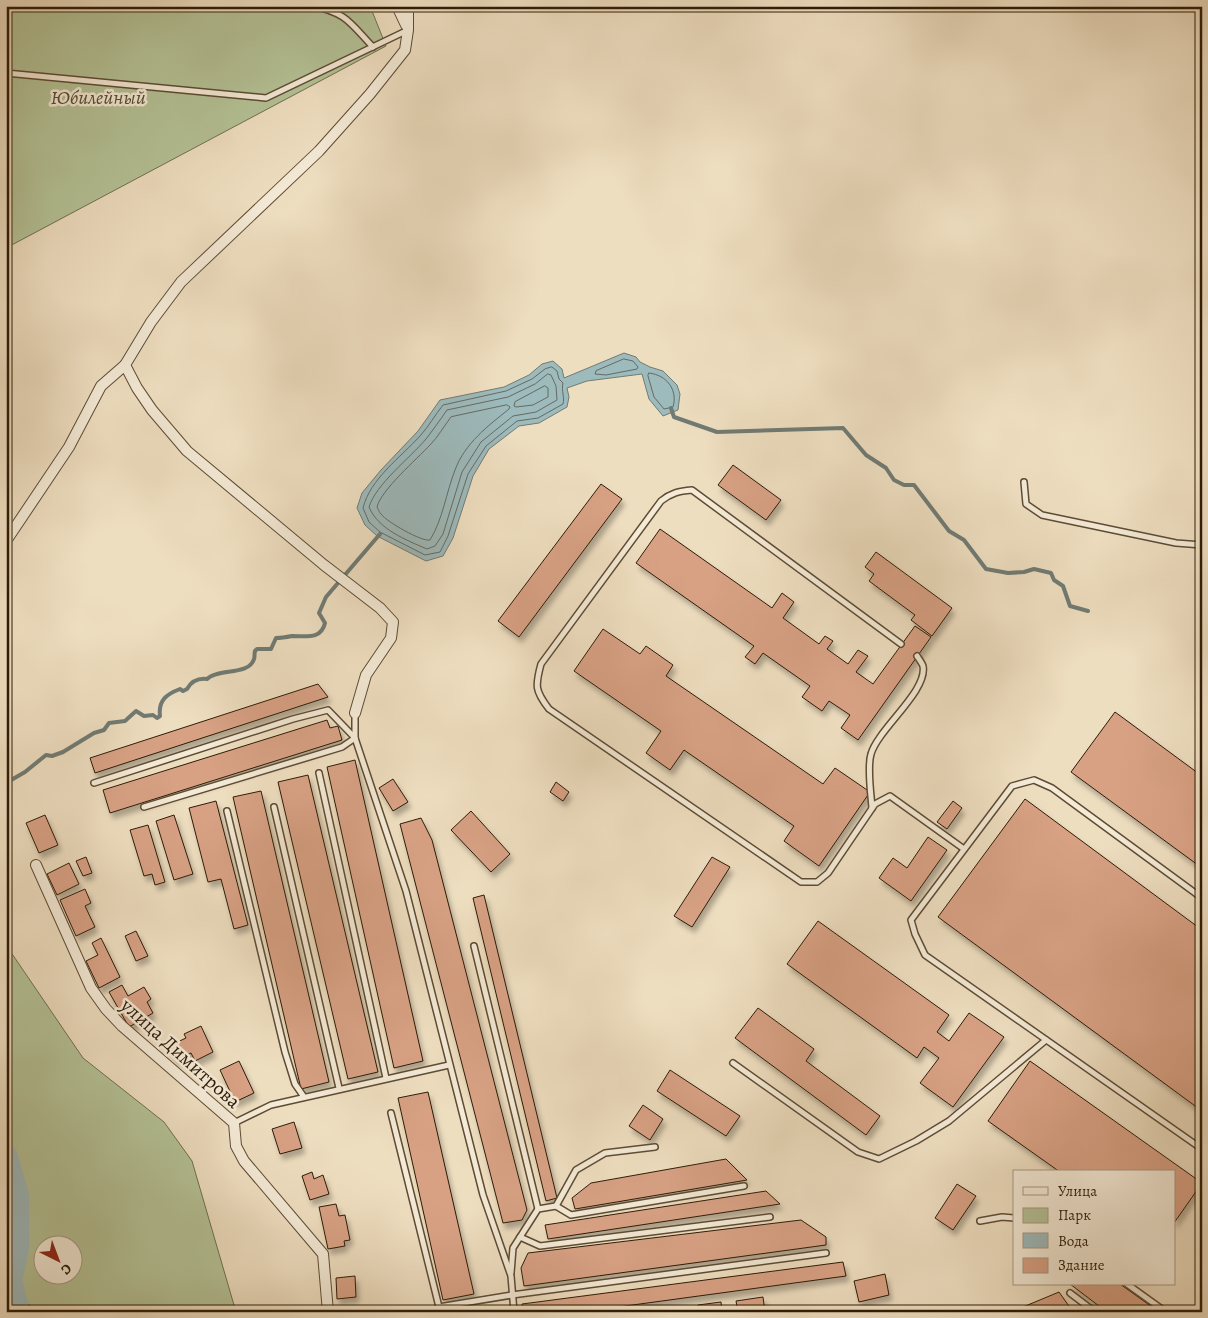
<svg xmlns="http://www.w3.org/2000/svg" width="1208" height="1318" font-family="Alegreya,serif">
	<defs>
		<filter id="shadow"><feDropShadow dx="3" dy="5.5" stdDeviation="2.5" flood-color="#0004"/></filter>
	</defs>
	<rect width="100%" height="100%" fill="#eedec0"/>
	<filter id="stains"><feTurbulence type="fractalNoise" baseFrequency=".004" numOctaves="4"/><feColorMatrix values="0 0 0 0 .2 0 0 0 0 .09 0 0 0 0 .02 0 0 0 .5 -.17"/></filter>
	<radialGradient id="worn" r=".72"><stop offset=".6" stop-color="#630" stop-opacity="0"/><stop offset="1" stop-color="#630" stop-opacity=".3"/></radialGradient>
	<!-- green -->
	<g fill="#b4c296" stroke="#706f4e" fill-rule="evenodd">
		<path d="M6 6H370L386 46 6 248Z"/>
		<path d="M6 945 83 1058 164 1122 192 1161 236 1312H40L6 1289ZM42 1246H72V1276H42Z"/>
	</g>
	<!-- water -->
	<path fill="#9dbabc" stroke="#707b74" d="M624 353 636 357 640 362 650 367 663 371 677 385 680 394 678 410 663 416 649 399 642 374 587 381 567 388 569 397 567 407 539 423 519 426 489 449 473 476 453 538 443 556 426 561 377 536 365 525 357 508 362 493 381 470 418 431 440 400 504 387 529 375 542 364 553 361 562 369 564 378Z"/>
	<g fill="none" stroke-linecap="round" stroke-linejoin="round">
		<!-- shore -->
		<g stroke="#656b62" stroke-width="1">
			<path d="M624 359 633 361 638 367 637 369 606 375 595 374 596 371Z"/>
			<path d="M552 367 557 371 559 379 563 383C561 391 565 397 563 404L538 418 517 421 486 446 468 474 448 536 440 552 425 555 380 532 369 522 363 508C370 479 401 457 420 436 429 426 435 415 443 405L506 391 532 379 545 369Z"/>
			<path d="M649 373C667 375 678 390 673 407L664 409 654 397 648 376Z"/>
			<path d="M548 374 551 375 556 386 557 400 536 412 513 416 481 442 462 472 443 534 435 546 427 549C406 540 378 529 369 507 376 484 410 458 426 439 433 430 440 420 447 410L508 397 535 384Z"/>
			<path d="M545 386 548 388V397L533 405 516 407 514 406 515 402Z"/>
			<path d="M507 405 510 407 509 409C488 426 465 443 455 470 446 493 443 519 430 540 422 542 387 522 381 514 379 512 378 509 377 507 381 490 417 459 430 445 438 437 444 426 451 417Z"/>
		</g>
		<!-- stream -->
		<g stroke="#707b74" stroke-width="4">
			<path d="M671 408 674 417 717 432 843 428 866 455 886 468 894 480 904 485H914L949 531 964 540 986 569 1008 573 1024 572 1034 569 1051 573 1054 580 1063 586 1070 606 1088 611"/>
			<path d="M6 783 25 772 46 755 52 756 63 752 94 733 104 730 109 723 125 721 136 711 144 716 153 715 157 718 160 716C158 700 167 694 180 689L183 691 187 689C191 682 198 678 207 679 218 668 249 676 254 659 255 657 254 654 255 651L257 649H271L276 638C282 638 287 637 292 636 306 636 321 640 325 623L319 613 326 597 380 534"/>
		</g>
		<!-- river -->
		<path stroke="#9dbabc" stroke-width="24" d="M6 1157 17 1195V1249L10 1280 18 1312"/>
	</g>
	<!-- building -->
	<g fill="#d8a184" stroke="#2d1c07" filter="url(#shadow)">
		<path d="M733 465 781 500 766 520 718 485Z"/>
		<path d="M601 484 622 499 519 637 498 621Z"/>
		<path d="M660 529 772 608 782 593 794 602 783 618 819 644 825 636 833 641 827 649 848 664 858 650 868 656 856 672 873 684 915 626 931 637 858 740 841 728 850 715 829 701 822 711 802 697 810 686 763 653 755 664 745 657 754 646 636 563Z"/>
		<path d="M876 552 952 608 932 636 911 620 915 615 869 581 874 574 865 567Z"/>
		<path d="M603 629 640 654 646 646 673 665 666 676 823 784 835 768 870 792 819 866 784 841 794 826 684 750 670 770 646 753 661 731 574 671Z"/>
		<path d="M318 684 328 697 95 773 90 758Z"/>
		<path d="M1115 712 1202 776V868L1071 772Z"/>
		<path d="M327 720 330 728 338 726 342 740 110 813 103 790Z"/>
		<path d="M355 760 423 1061 394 1068 327 767Z"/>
		<path d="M308 775 378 1072 348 1079 278 782Z"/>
		<path d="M393 779 408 802 393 811 379 788Z"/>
		<path d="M556 782 569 792 563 801 550 792Z"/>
		<path d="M261 791 329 1082 301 1089 233 797Z"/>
		<path d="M1025 799 1202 930V1111L938 917Z"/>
		<path d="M216 801 248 925 234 929 221 879 208 882 189 808Z"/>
		<path d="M953 801 962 808 947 829 937 822Z"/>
		<path d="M471 811 510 854 491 872 451 830Z"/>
		<path d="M45 815 58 845 39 853 26 823Z"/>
		<path d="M174 815 193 874 174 880 156 821Z"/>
		<path d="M421 818 432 840 527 1210 522 1220 503 1223 400 824Z"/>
		<path d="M148 825 165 882 155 885 152 874 144 876 130 830Z"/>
		<path d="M928 837 947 850 911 901 879 878 893 858 907 868Z"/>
		<path d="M86 857 92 873 83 876 76 861Z"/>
		<path d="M712 857 730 867 692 927 674 916Z"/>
		<path d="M69 863 79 884 57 895 47 874Z"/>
		<path d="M85 889 91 903 85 906 95 927 76 936 60 900Z"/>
		<path d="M484 895 557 1198 546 1201 473 898Z"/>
		<path d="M818 921 949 1015 937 1032 949 1041 969 1013 1004 1037 953 1107 920 1083 939 1058 924 1047 917 1058 787 964Z"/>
		<path d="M136 931 148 956 136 961 125 936Z"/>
		<path d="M101 938 120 977 99 988 86 961 98 955 92 943Z"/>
		<path d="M122 985 128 996 144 987 151 999 147 1002 153 1013 129 1027 109 992Z"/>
		<path d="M758 1008 814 1049 806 1061 880 1116 866 1135 735 1038Z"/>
		<path d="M201 1026 213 1052 195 1061 191 1053 176 1060 169 1046 186 1038 184 1034Z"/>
		<path d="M239 1061 254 1093 235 1102 220 1070Z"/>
		<path d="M1030 1061 1202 1183 1174 1223V1172H1060L988 1121Z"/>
		<path d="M670 1070 740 1116 726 1136 657 1091Z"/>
		<path d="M428 1092 474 1294 443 1300 398 1098Z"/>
		<path d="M643 1105 663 1119 650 1140 629 1126Z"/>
		<path d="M294 1122 302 1148 280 1154 272 1129Z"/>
		<path d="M726 1159 747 1180 575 1209 572 1198 591 1183Z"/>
		<path d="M312 1172 314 1179 323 1175 329 1194 310 1200 302 1176Z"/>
		<path d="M957 1184 976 1196 953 1230 935 1218Z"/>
		<path d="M766 1191 780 1204 548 1239 545 1225Z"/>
		<path d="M336 1204 339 1216 345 1215 350 1240 344 1241 345 1246 328 1249 319 1207Z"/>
		<path d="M801 1220 826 1237V1245L524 1286 521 1268 528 1253Z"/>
		<path d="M843 1262 846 1276 581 1312H523L522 1304Z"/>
		<path d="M885 1274 889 1295 859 1302 854 1281Z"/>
		<path d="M355 1276 356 1297 337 1299 336 1278Z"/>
		<path d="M1070 1284H1120L1159 1312H1107Z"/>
		<path d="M1059 1292 1073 1312H1025L1023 1307Z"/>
		<path d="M763 1297 765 1312H738L736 1301Z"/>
		<path d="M721 1302 722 1312H699L698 1305Z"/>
	</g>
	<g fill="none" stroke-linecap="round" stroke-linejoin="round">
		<defs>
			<g id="service">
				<path d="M313 6C347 13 350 23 373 47"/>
				<path d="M6 73 266 98 408 30"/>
				<path d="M1024 482 1026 504 1042 515 1176 543 1202 545"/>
				<path d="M901 644 692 490C679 491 671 493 661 501L541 664C535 686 535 691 549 709L801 882H817L828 873 875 804 890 796 964 849"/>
				<path d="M355 713V738L406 891 483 1195 511 1276 514 1312"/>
				<path d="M319 773 386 1078"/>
				<path d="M94 783 293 719 328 710 355 738 342 747 144 807"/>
				<path d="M274 807 339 1088"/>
				<path d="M872 808C871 794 867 767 871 754 878 729 928 691 923 666 922 663 919 659 917 656"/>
				<path d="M227 811 285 1052 295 1084 304 1097"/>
				<path d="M1202 898 1052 788 1034 780 1012 786 911 920 915 934 925 955 1202 1149"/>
				<path d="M474 946 538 1209"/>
				<path d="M733 1063 858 1152 879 1159 916 1141 949 1121 1046 1040"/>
				<path d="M391 1113 439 1307 512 1295 826 1253"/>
				<path d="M234 1123 271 1105 449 1065"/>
				<path d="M556 1206 571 1215 744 1186"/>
				<path d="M980 1221 1002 1217 1014 1218"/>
				<path d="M520 1237 540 1246 770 1217"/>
				<path d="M511 1273 513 1248 538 1209 556 1206 576 1170 605 1153 655 1147"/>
				<path d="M1127 1284 1166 1312"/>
				<path d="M1070 1293 1095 1312"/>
			</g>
			<g id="minor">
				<path d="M397 6 406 25"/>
				<path d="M125 365 151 322 181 282 319 151 370 94 405 50 408 30V6"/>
				<path d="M6 541 69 447 101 386 125 365 137 388 152 410 187 451 324 565 380 608 393 622 391 638 366 675 355 713"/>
				<path d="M36 865 91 988 106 1009 122 1026 234 1123 236 1146 244 1161 323 1254 328 1312"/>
			</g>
		</defs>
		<!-- service casing -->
		<use href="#service" stroke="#5d4c35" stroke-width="8"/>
		<!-- minor casing -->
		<use href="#minor" stroke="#5d4c35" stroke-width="12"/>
		<!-- service -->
		<use href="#service" stroke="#f4ead6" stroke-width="5"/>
		<!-- minor -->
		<use href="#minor" stroke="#f4ead6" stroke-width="10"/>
	</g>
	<g text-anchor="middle" stroke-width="5" stroke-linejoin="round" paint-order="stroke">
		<!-- park labels -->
		<g font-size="20" font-style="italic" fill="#564e32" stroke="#f4ead6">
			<text x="98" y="104">Юбилейный</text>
		</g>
		<!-- street labels -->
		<g font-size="20" fill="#2d1c07" stroke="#f4ead6">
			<text transform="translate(181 1053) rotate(42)" y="7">улица Димитрова</text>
		</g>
	</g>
	<!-- margin -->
	<rect width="1208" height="1318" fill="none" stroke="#eedec0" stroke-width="25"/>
	<rect x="8" y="8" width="1193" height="1303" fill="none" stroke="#2d1c07" stroke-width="2.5"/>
	<rect x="12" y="12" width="1183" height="1293" fill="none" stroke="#2d1c07"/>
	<!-- legend -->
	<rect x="1013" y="1170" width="162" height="115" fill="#f4ead6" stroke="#a49883"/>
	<rect x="1023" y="1187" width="25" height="8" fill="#f4ead6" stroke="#a49883"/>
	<text x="1058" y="1196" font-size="15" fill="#2d1c07">Улица</text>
	<rect x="1023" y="1208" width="25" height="15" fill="#b4c296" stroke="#a49883"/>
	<text x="1058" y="1220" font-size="15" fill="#2d1c07">Парк</text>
	<rect x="1023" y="1233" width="25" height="15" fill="#9dbabc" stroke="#a49883"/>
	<text x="1058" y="1246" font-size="15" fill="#2d1c07">Вода</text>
	<rect x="1023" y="1258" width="25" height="15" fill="#d8a184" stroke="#a49883"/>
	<text x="1058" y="1270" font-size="15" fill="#2d1c07">Здание</text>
	<!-- north arrow -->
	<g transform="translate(58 1260) rotate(138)"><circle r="24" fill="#f4ead6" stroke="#a49883"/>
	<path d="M0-4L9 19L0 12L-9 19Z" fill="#8f2418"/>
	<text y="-8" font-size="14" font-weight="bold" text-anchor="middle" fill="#2d1c07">С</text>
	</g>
	<rect width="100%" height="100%" filter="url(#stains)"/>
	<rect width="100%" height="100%" fill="url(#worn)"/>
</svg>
